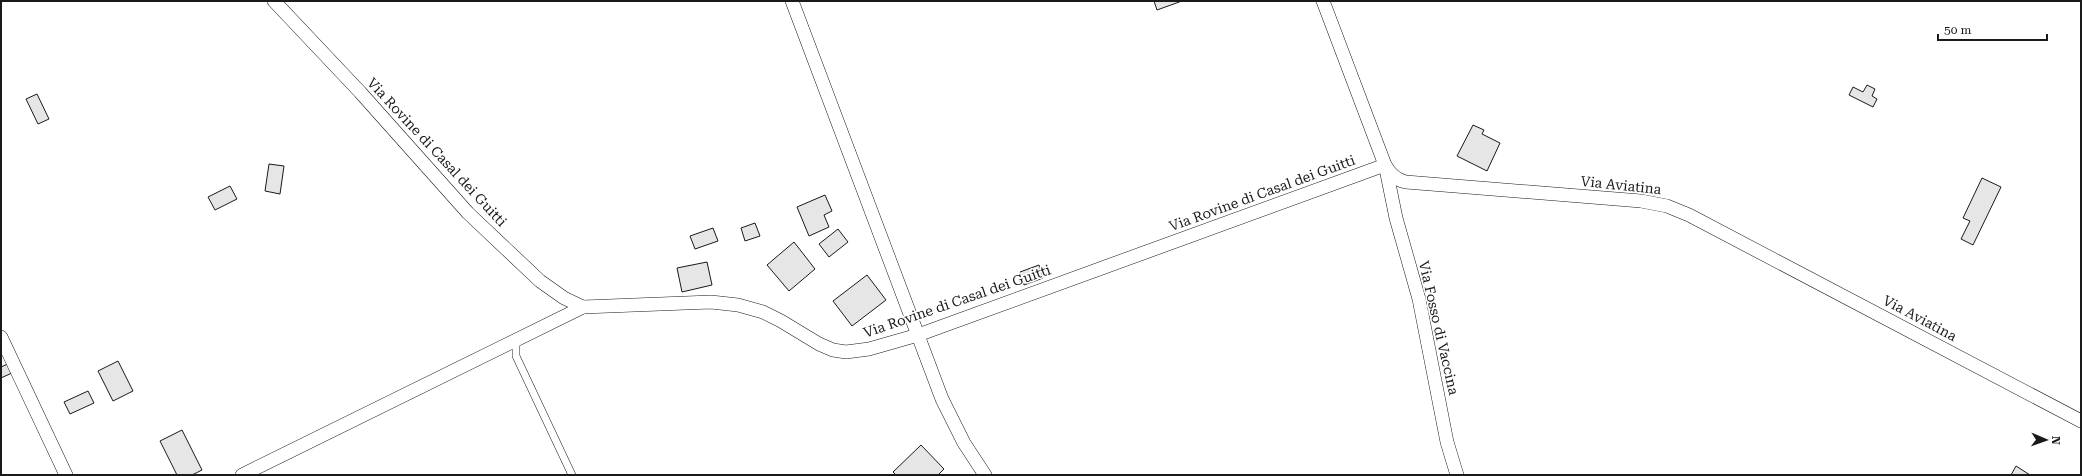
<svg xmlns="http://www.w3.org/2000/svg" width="2082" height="476" font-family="'Roboto Serif',serif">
	<rect width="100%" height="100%" fill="#fff"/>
	<!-- building -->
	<g fill="#e6e6e6" stroke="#1a1a1a">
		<path d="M1154 1H1182L1157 10Z"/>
		<path d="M1867 85 1875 89 1872 96 1877 99 1873 107 1849 95 1853 87 1863 92Z"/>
		<path d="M37 94 49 119 38 124 26 99Z"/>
		<path d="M1473 125 1484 130 1482 134 1500 143 1487 171 1457 156Z"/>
		<path d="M269 164 284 166 280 194 265 191Z"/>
		<path d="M1982 178 2001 187 1973 245 1961 239 1970 221 1963 218Z"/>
		<path d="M230 186 237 199 215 210 208 197Z"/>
		<path d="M825 195 832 211 824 215 829 227 809 236 797 207Z"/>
		<path d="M755 223 760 236 745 241 741 228Z"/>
		<path d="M713 228 718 241 695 249 690 236Z"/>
		<path d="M838 229 848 242 829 257 819 244Z"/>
		<path d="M794 242 815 269 789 291 767 265Z"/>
		<path d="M707 262 712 285 682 292 677 268Z"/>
		<path d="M1039 265 1043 278 1024 285 1020 272Z"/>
		<path d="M867 275 886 300 852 326 833 301Z"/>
		<path d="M118 361 133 391 113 401 98 371Z"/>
		<path d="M10 363 14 372 1 378V367Z"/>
		<path d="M88 391 94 403 70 414 64 402Z"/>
		<path d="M182 430 202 470 192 475H177L160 441Z"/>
		<path d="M921 445 944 469 938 475H896L893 472Z"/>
		<path d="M2016 466 2030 475H2011Z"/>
	</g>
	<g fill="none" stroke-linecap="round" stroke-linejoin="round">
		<defs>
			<path id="lane" d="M516 341V356L572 475"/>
			<g id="street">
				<path d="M274 1 360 92 468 213 540 281 564 298 583 307 711 302 738 305 763 312 781 321 819 344 833 350 846 352 869 349 918 335 1385 165"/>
				<path d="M792 1 942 399 964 443 985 475"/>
				<path d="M1323 1 1385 165C1390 174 1396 180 1406 182L1641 201 1667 206 1689 215 2081 421"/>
				<path d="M1386 169 1396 218 1419 299 1447 442 1457 475"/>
				<path d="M1 337 66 475"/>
				<path d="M242 475 583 307"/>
			</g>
		</defs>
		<!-- lane casing -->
		<use href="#lane" stroke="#1a1a1a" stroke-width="8"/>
		<!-- street casing -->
		<use href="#street" stroke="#1a1a1a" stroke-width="14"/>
		<!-- lane -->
		<use href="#lane" stroke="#fff" stroke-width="7"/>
		<!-- street -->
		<use href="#street" stroke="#fff" stroke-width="13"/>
	</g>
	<g text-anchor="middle" stroke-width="3" stroke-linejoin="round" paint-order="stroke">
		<!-- street labels -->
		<g font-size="14" fill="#1a1a1a" stroke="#fff">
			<text transform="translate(437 152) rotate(47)" y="5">Via Rovine di Casal dei Guitti</text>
			<text transform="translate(1621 185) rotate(6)" y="5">Via Aviatina</text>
			<text transform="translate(1262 193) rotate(-20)" y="5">Via Rovine di Casal dei Guitti</text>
			<text transform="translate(957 301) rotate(-19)" y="5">Via Rovine di Casal dei Guitti</text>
			<text transform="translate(1920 318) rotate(28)" y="5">Via Aviatina</text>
			<text transform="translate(1439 328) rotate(77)" y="5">Via Fosso di Vaccina</text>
		</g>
	</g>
	<!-- border -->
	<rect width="2082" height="476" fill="none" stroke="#1a1a1a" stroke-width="4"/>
	<!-- north arrow -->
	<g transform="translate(2046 440) rotate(92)" stroke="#ffffff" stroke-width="3" paint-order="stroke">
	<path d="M0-3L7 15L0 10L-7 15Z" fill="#1a1a1a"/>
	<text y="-6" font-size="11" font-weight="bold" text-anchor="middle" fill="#1a1a1a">N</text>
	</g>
	<!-- scale -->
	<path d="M1938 34v6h109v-6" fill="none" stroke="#1a1a1a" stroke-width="2"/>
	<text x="1944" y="34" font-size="12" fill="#1a1a1a" stroke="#ffffff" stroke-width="3" paint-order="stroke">50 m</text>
</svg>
